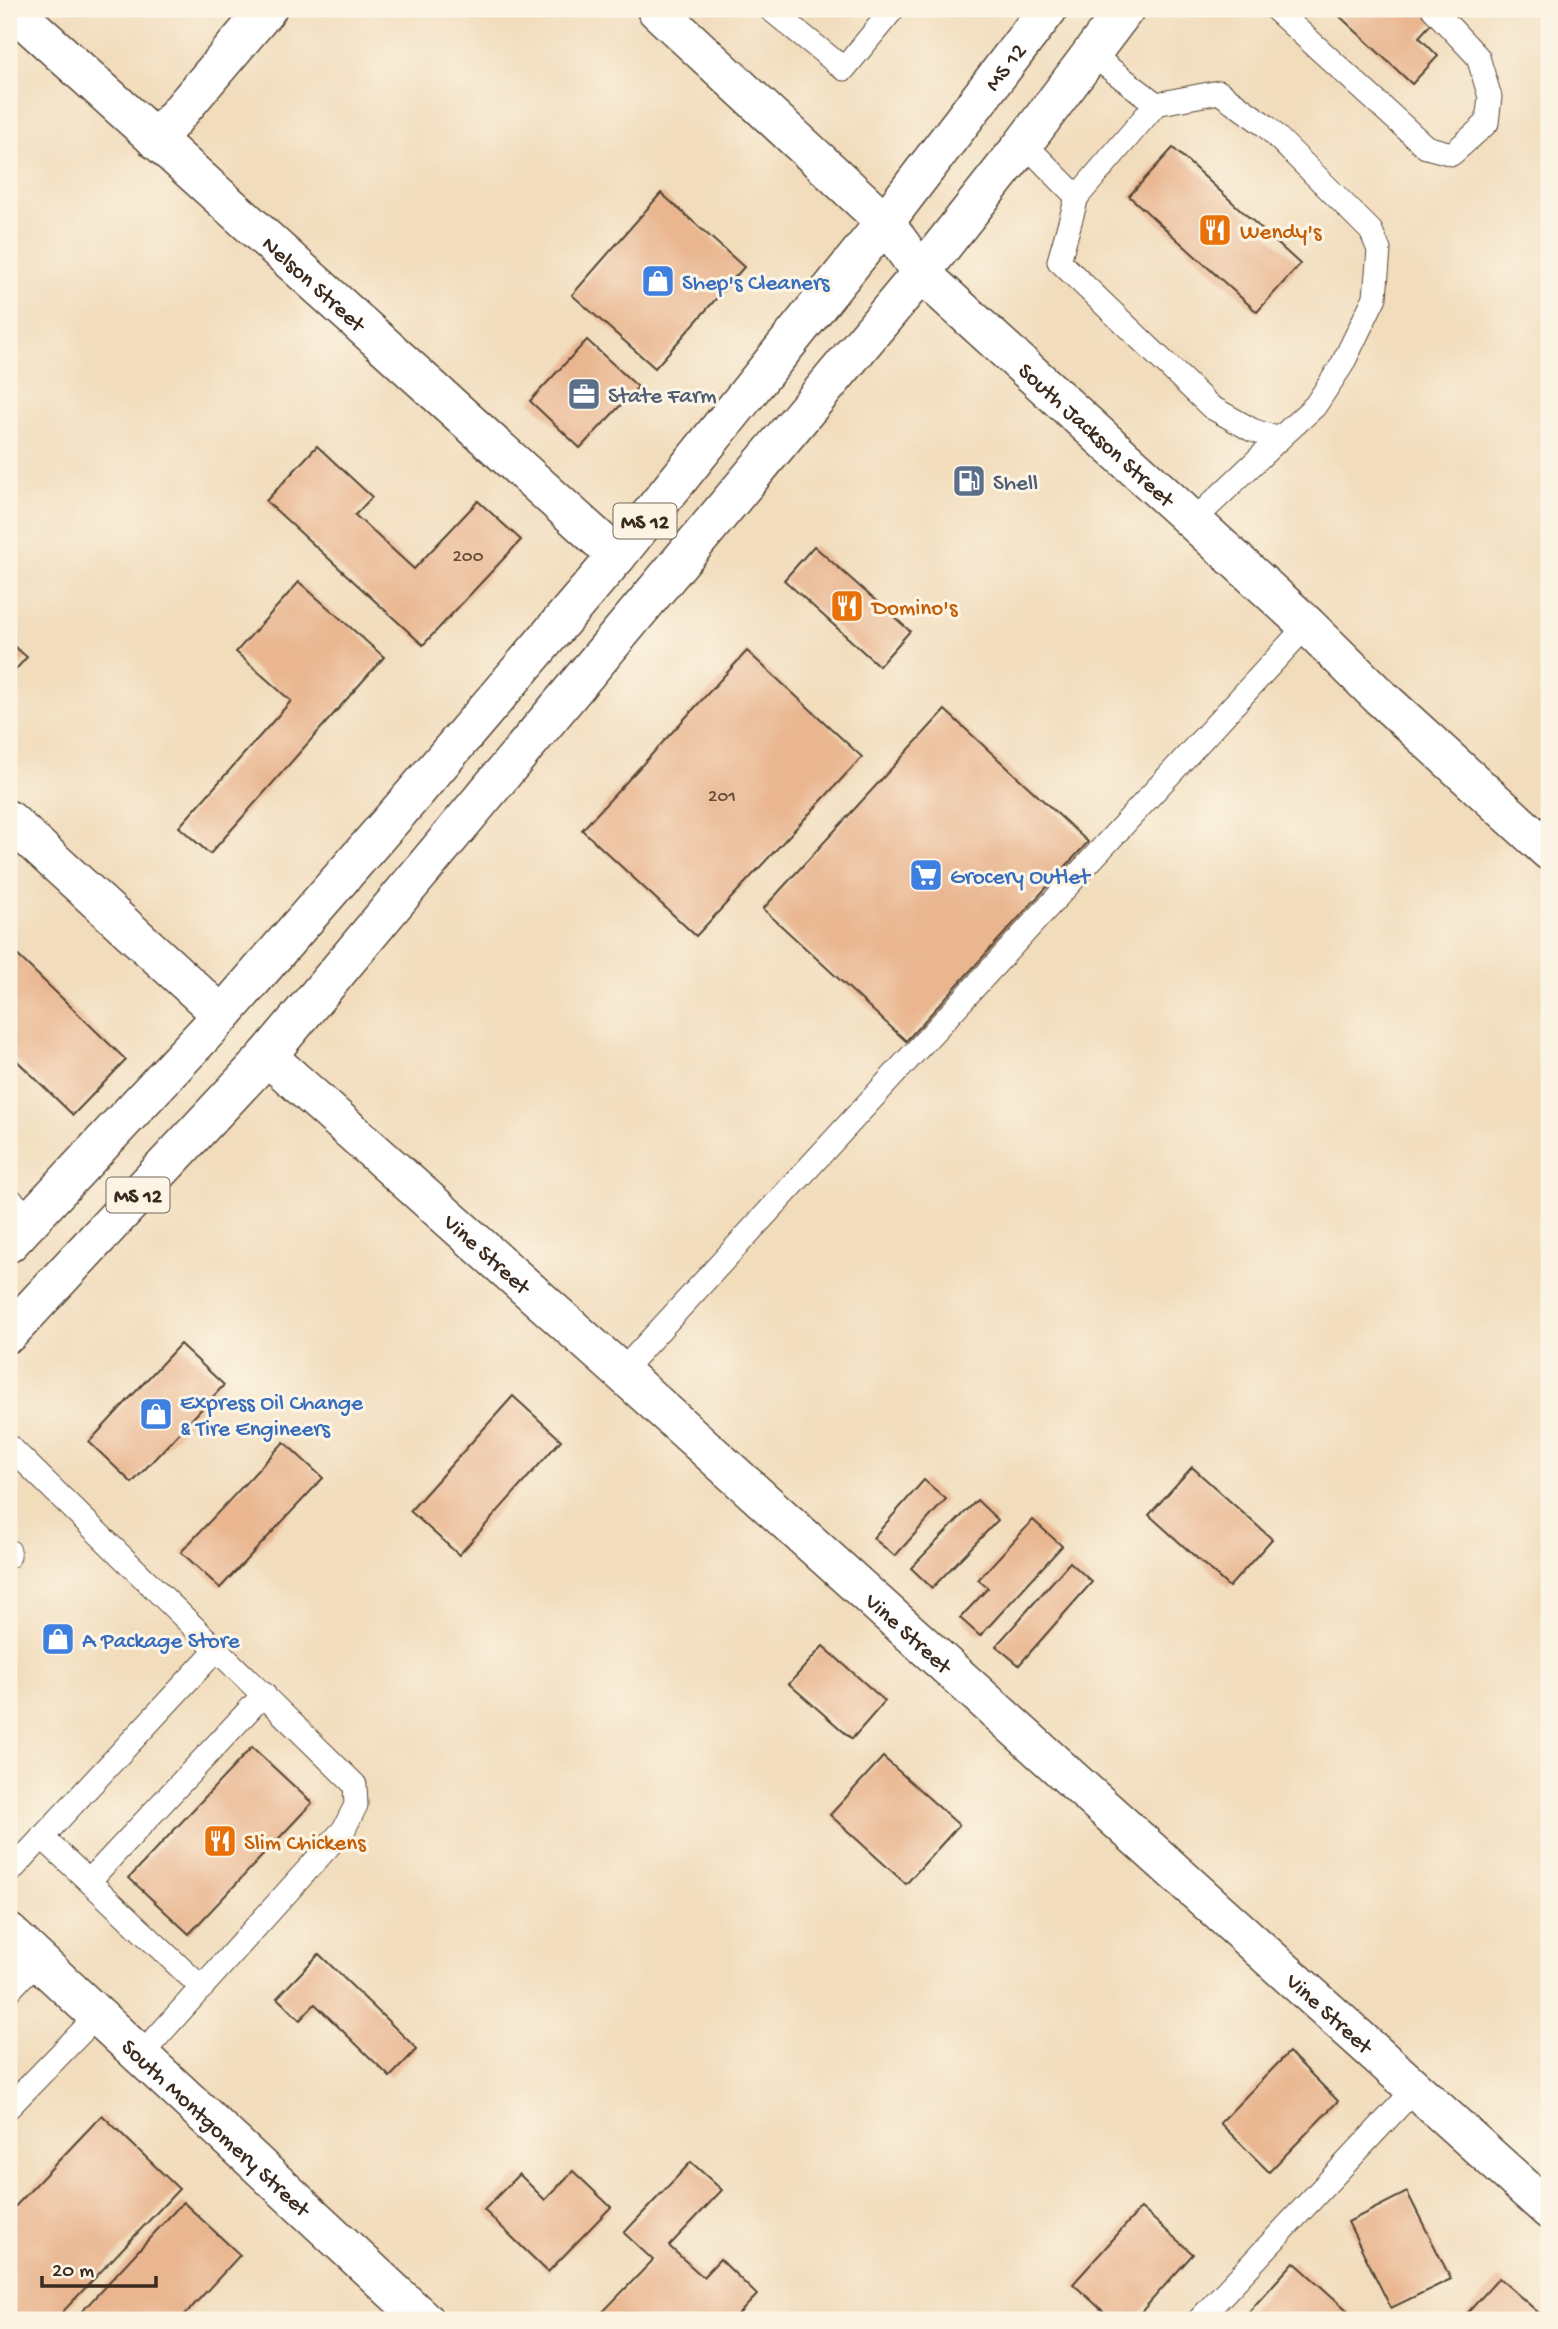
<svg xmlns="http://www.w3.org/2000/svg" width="1558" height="2329" font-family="'Gochi Hand',sans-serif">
	<rect width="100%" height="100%" fill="#fcf5e5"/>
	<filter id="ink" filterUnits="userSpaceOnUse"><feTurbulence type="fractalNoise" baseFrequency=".0143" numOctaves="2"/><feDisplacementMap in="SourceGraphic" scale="14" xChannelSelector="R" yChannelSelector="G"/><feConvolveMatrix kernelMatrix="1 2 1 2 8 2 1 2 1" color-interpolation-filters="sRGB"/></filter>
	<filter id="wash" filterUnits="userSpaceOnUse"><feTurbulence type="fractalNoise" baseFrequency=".00686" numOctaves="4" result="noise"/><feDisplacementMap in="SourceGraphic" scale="28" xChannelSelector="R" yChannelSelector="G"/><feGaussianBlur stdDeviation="1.57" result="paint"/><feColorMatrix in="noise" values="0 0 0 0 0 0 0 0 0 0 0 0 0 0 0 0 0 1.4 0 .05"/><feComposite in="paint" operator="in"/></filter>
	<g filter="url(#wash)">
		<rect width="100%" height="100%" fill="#f1dcbb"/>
		<g id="blocks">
			<!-- building -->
			<g fill="#e9b690">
				<path d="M1332 9H1430L1438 16 1419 37 1438 56 1412 84Z"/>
				<path d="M1173 148 1300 264 1257 312 1129 196Z"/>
				<path d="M661 193 744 267 655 368 572 295Z"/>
				<path d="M587 340 638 387 580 448 530 401Z"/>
				<path d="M317 446 372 497 355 515 414 569 478 501 521 540 423 645 266 501Z"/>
				<path d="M814 546 910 631 879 666 784 580Z"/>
				<path d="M299 582 384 657 210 854 179 827 291 701 236 652Z"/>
				<path d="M9 642 27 657 9 677Z"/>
				<path d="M747 651 862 757 696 936 582 830Z"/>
				<path d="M945 710 1088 842 906 1041 763 909Z"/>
				<path d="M9 947 126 1060 73 1115 9 1053Z"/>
				<path d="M180 1344 224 1385 132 1483 89 1442Z"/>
				<path d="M513 1396 561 1440 459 1555 410 1511Z"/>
				<path d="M284 1442 323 1478 220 1588 181 1552Z"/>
				<path d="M1192 1467 1272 1539 1229 1587 1149 1515Z"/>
				<path d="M924 1480 946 1499 895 1556 873 1538Z"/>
				<path d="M977 1500 998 1520 932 1588 911 1568Z"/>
				<path d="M1033 1520 1062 1546 980 1636 960 1618 988 1588 978 1580Z"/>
				<path d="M1070 1562 1092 1582 1019 1665 996 1646Z"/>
				<path d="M823 1646 885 1701 852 1739 789 1684Z"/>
				<path d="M252 1747 312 1803 189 1934 129 1878Z"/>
				<path d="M883 1757 959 1825 906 1884 830 1815Z"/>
				<path d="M319 1954 417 2049 390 2077 315 2004 300 2020 277 1998Z"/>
				<path d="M1289 2052 1338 2101 1269 2172 1220 2123Z"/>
				<path d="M102 2115 179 2189 55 2320H9V2213Z"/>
				<path d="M691 2162 722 2190 669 2246 703 2277 720 2259 757 2295 733 2320H595L653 2260 624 2233Z"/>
				<path d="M573 2171 611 2207 548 2272 484 2210 519 2174 545 2200Z"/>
				<path d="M1407 2192 1451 2279 1391 2308 1348 2222Z"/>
				<path d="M183 2202 240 2255 180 2320H74Z"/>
				<path d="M1141 2208 1193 2254 1134 2320H1113L1073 2284Z"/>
				<path d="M1294 2262 1358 2320H1248L1244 2317Z"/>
				<path d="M1499 2278 1547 2320H1461Z"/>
			</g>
		</g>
	</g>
	<g filter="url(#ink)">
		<use href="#blocks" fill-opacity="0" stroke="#564536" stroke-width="2"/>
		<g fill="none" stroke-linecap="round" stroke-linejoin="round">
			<defs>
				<g id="lane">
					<path d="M770 9 844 69 893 9"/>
					<path d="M1275 9 1426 147 1452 154 1487 123 1490 97 1478 57 1433 9"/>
					<path d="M1091 54 1156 104"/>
					<path d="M1219 92 1266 126 1371 231 1379 250 1375 297 1342 365 1315 406 1279 439 1252 430 1211 407 1059 261 1077 197 1156 104Z"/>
					<path d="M1024 143 1077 197"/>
					<path d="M1193 521 1279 439"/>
					<path d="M9 1198 31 1219"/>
					<path d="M621 1372 1307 625"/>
					<path d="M9 1446 355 1785 356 1805 344 1829 141 2055"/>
					<path d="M9 1551V1556"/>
					<path d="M42 1837 202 1988"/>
					<path d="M9 1873 217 1649"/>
					<path d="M89 1881 264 1694"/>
					<path d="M9 1991 38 1960"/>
					<path d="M9 2107 98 2015"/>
					<path d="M1199 2320 1415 2089"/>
				</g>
				<g id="street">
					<path id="s1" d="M12 9 617 556"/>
					<path d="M656 9 885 222"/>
					<path d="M156 140 267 9"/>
					<path d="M9 820 222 1015"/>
					<path id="s2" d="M267 1056 621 1372 1549 2210"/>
				</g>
				<g id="secondary">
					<path id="s3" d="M885 222 921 273 1307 625 1378 695 1549 851"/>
					<path id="s4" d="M9 1933 424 2320"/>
				</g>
				<g id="primary">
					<path id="s5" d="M9 1243 222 1015 408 801 617 556 885 222 1048 9"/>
					<path d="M9 1333 267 1056 921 273 1024 143 1125 9"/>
				</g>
			</defs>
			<!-- lane casing -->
			<use href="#lane" stroke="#564536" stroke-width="25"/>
			<!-- street casing -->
			<use href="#street" stroke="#564536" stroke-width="41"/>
			<!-- secondary casing -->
			<use href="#secondary" stroke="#564536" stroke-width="41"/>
			<!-- primary casing -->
			<use href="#primary" stroke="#564536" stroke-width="41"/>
			<!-- lane -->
			<use href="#lane" stroke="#fff" stroke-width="23"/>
			<!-- street -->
			<use href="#street" stroke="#fff" stroke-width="38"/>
			<!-- secondary -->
			<use href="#secondary" stroke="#fff" stroke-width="38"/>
			<!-- primary -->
			<use href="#primary" stroke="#fff" stroke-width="38"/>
		</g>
	</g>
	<!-- icons -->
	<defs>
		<symbol id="restaurant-square" viewBox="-11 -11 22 22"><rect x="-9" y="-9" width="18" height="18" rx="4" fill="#e8710a" stroke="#fcf5e5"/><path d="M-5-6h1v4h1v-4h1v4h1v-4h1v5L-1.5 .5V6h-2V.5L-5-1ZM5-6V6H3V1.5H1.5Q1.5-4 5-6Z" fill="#fff"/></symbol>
		<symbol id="shop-square" viewBox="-11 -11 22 22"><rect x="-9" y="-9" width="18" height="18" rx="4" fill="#3f7fe0" stroke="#fcf5e5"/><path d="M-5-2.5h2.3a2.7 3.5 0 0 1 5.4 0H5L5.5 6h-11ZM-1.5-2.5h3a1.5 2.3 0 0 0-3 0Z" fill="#fff"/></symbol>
		<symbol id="office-square" viewBox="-11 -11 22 22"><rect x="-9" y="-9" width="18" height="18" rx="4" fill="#5c6f8a" stroke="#fcf5e5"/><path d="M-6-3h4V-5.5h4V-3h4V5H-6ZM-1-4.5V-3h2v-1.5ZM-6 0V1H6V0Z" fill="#fff"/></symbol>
		<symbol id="fuel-square" viewBox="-11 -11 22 22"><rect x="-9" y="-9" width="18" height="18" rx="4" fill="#5c6f8a" stroke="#fcf5e5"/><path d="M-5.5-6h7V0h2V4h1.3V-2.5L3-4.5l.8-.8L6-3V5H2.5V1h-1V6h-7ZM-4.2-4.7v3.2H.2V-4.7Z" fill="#fff"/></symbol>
		<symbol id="supermarket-square" viewBox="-11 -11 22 22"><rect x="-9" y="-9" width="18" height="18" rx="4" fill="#3f7fe0" stroke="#fcf5e5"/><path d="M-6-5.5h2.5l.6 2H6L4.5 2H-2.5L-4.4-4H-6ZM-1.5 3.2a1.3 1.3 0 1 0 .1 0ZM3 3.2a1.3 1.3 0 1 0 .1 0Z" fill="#fff"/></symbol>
	</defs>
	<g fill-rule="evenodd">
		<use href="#restaurant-square" x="1196" y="211" width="38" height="38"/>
		<use href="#shop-square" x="639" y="262" width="38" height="38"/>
		<use href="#office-square" x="565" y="375" width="38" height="38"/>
		<use href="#fuel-square" x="950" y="462" width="38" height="38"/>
		<use href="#restaurant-square" x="828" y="587" width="38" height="38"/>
		<use href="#supermarket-square" x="907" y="856" width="38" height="38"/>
		<use href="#shop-square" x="137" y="1395" width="38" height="38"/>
		<use href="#shop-square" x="39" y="1620" width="38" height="38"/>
		<use href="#restaurant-square" x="201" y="1822" width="38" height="38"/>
	</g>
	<g text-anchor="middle" stroke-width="6" stroke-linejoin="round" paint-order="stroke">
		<!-- number labels -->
		<g font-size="19" fill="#664d3a">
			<text x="468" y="561">200</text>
			<text x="722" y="801">201</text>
		</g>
		<!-- shield labels -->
		<g fill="#fcf5e5" stroke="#75675a" stroke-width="2">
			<rect x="613.5" y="503.5" width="63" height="35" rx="5"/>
			<rect x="106.5" y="1177.5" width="63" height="35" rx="5"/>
		</g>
		<g font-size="21" font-weight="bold" fill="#3b2a1e">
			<text x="645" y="528">MS 12</text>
			<text x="138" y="1202">MS 12</text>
		</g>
		<!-- street labels -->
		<g font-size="23" fill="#3b2a1e" stroke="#fcf5e5">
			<text dy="8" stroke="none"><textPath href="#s5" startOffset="1542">MS 12</textPath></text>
			<text dy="8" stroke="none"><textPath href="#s1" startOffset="408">Nelson Street</textPath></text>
			<text dy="8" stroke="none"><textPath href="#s3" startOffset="301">South Jackson Street</textPath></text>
			<text dy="8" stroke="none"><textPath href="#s2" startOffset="296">Vine Street</textPath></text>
			<text dy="8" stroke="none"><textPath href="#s2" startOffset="863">Vine Street</textPath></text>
			<text dy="8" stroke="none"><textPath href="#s2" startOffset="1430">Vine Street</textPath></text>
			<text dy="8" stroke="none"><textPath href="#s4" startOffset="284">South Montgomery Street</textPath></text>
		</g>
		<!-- food labels -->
		<g font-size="23" fill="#c56008" stroke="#fcf5e5" text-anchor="start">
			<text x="1240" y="238">Wendy's</text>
			<text x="872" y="614">Domino's</text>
			<text x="244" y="1849">Slim Chickens</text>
		</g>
		<!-- shop labels -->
		<g font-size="23" fill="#366cbe" stroke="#fcf5e5" text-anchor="start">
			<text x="682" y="289">Shep's Cleaners</text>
			<text x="950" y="883">Grocery Outlet</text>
			<text x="180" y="1409">Express Oil Change<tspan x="180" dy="26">&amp; Tire Engineers</tspan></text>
			<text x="82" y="1647">A Package Store</text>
		</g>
		<!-- service labels -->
		<g font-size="23" fill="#4e5e75" stroke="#fcf5e5" text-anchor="start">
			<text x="608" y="402">State Farm</text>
			<text x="993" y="489">Shell</text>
		</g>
	</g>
	<!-- margin -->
	<rect width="1558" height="2329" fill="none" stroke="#fcf5e5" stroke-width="35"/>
	<!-- scale -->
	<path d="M42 2276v10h114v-10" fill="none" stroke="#3b2a1e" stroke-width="3.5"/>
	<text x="52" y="2276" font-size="21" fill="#3b2a1e" stroke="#fcf5e5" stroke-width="5" paint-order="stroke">20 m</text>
</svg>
